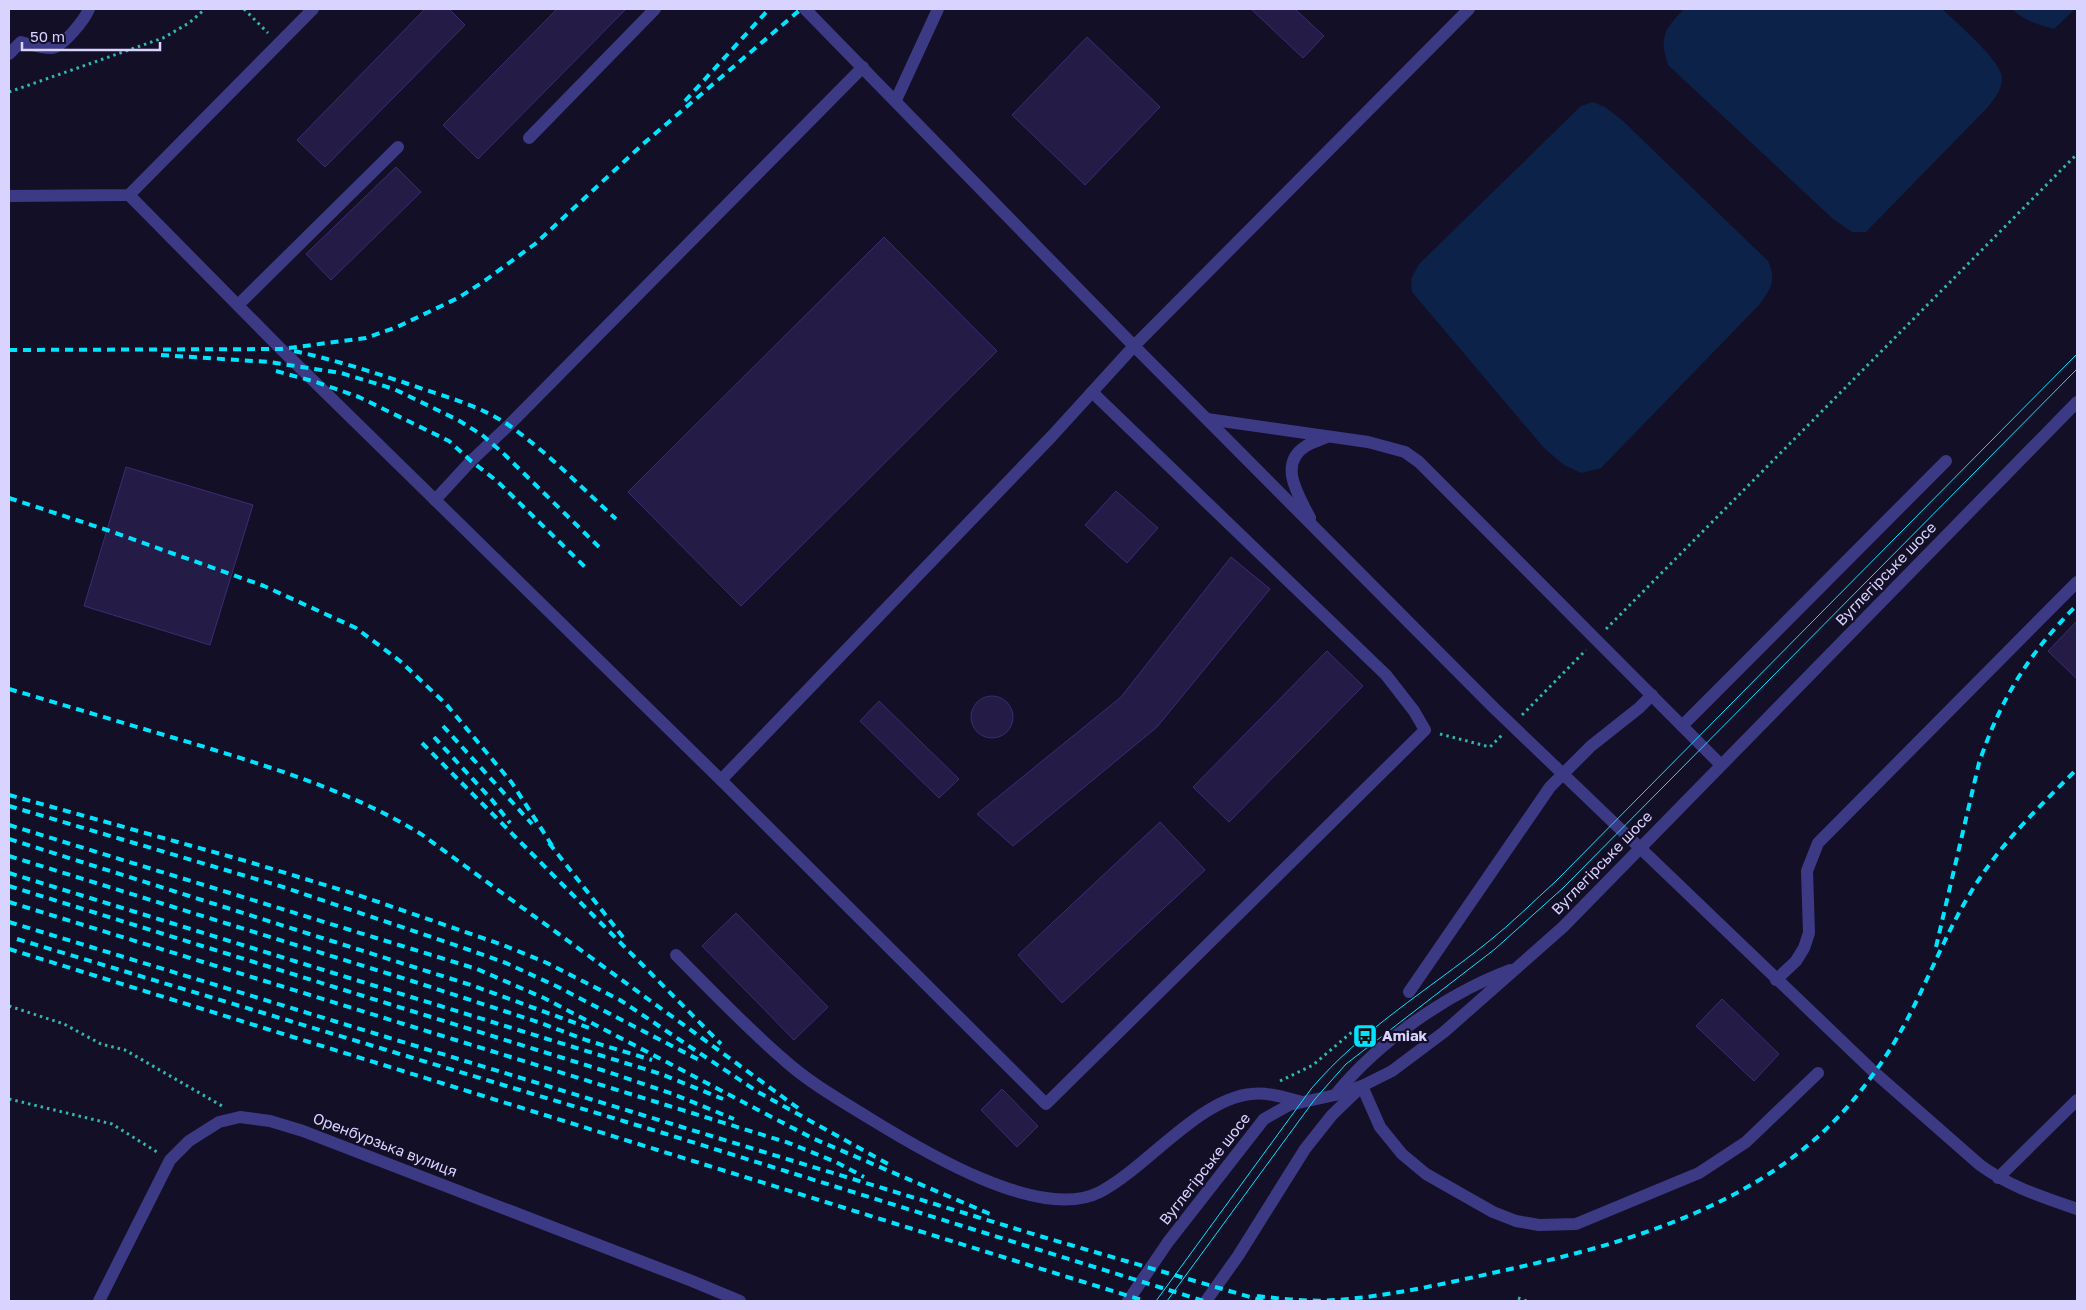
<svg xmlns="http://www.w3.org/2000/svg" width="2086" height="1310" font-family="'Golos Text',sans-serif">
	<rect width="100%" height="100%" fill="#130f26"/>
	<!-- water -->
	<g fill="#0c2248">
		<path d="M1684 9H1942C1955 21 2001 61 2002 77 2002 90 1995 98 1987 108L1866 232H1852L1833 219 1668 65C1659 38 1664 29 1684 9Z"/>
		<path d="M2012 9H2075L2054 29C2038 25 2023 20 2012 9Z"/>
		<path d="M1593 102 1605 107 1623 121 1768 261C1777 281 1771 288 1759 305L1601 468 1581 473 1564 465 1544 448 1412 292 1411 279 1419 264 1581 106Z"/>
	</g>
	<!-- building -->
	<g fill="#241b47" stroke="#3b2d73">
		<path d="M425 9H449L465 25 325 167 297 140Z"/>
		<path d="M557 9H626L478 159 443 125Z"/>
		<path d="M1251 9H1295L1324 36 1303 58Z"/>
		<path d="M1087 37 1160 107 1085 185 1012 115Z"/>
		<path d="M396 167 421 192 331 280 306 254Z"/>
		<path d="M884 237 997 351 741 606 628 492Z"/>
		<path d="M126 467 253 505 210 645 84 606Z"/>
		<path d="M1116 491 1158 528 1127 563 1085 525Z"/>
		<path d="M1231 557 1270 589 1157 727 1013 846 977 814 1121 697Z"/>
		<path d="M2077 621V679L2048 651Z"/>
		<path d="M1327 651 1363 686 1229 822 1193 787Z"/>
		<circle cx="992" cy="717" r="21"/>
		<path d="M879 701 959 779 939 798 860 721Z"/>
		<path d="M1160 822 1205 870 1062 1003 1018 955Z"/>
		<path d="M736 913 828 1007 794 1040 702 946Z"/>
		<path d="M1722 999 1779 1054 1754 1081 1696 1026Z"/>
		<path d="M1002 1089 1038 1126 1017 1147 981 1110Z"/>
	</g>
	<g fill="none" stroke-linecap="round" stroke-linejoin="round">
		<!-- path -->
		<g stroke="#2fb8b0" stroke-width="3" stroke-dasharray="2.5 4" stroke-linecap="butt">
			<path d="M244 9 268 33"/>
			<path d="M9 92 163 38 189 23 205 9"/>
			<path d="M1606 629 2077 154"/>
			<path d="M1522 715 1586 650"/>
			<path d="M1440 734 1490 747 1502 735"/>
			<path d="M9 1006 64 1024 101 1044 125 1050 222 1106"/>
			<path d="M1280 1081 1313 1065 1353 1031 1365 1036"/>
			<path d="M9 1099 112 1124 157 1152"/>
			<path d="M1518 1298 1527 1301"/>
		</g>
		<!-- minor -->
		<g stroke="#3d3a85" stroke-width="12">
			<path d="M805 9 1134 346 1494 708 1874 1072 1980 1165C2010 1187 2043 1197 2077 1209"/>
			<path d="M9 54 21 42C30 44 42 49 52 48 63 47 85 19 89 9"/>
			<path d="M896 100 938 9"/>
			<path d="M529 138 655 9"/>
			<path d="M129 195 281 349 721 780 1046 1104 1425 730 1414 711 1386 675 1092 392"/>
			<path d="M9 196 129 195 313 9"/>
			<path d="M238 305 398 147"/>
			<path d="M1207 419 1368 442 1405 452 1419 462 1721 765"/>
			<path d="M435 500 471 461 509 425 863 67"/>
			<path d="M1310 518C1299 496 1277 464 1306 446 1312 442 1321 440 1327 437"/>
			<path d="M1682 726 1946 461"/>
			<path d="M721 780 1052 436 1134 346 1469 9"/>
			<path d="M676 955C711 990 745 1026 782 1058 808 1082 840 1100 869 1118 921 1150 1040 1223 1100 1192 1146 1168 1199 1099 1251 1094 1267 1092 1283 1097 1299 1101"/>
			<path d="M1776 980 1796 961 1804 948 1809 933 1807 871 1818 843 2077 582"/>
			<path d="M1409 992 1550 787 1591 746 1639 708 1652 695"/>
			<path d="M1335 1095C1378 1042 1446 994 1510 970"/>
			<path d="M1998 1178 2077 1100"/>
			<path d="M99 1301 170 1160 189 1141 219 1122 240 1117 270 1121 303 1131 692 1281 740 1301"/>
			<path d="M1128 1301 1168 1242 1264 1119 1289 1105 1335 1095 1362 1086 1392 1071 1444 1032 1563 927 2077 402"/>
			<path d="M1206 1301 1238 1256 1305 1149 1332 1115 1362 1086 1380 1127 1402 1154 1426 1174 1493 1212 1516 1221 1539 1225 1576 1224 1699 1173 1746 1142 1818 1073"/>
		</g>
		<!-- tram -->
		<g stroke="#00e5ff" stroke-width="1">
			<path d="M1156 1301 1311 1089C1361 1030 1428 990 1488 942 1512 923 1534 901 1556 881L2077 354"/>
			<path d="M1167 1301 1315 1099 1346 1064 1495 949 1563 888 2077 369"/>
		</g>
		<!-- rail -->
		<g stroke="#00e5ff" stroke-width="4" stroke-dasharray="8 6" stroke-linecap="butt">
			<path d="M685 101 769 9"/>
			<path d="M9 350 281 349 366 338 397 327 458 298 483 282 535 244 643 144 801 9"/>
			<path d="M294 351C340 361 382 375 426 390 454 399 486 409 510 426 548 453 581 487 616 519"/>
			<path d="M161 355 269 362 341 373 394 389 458 420 482 435 503 453 599 547"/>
			<path d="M276 371 316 382 359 397 449 441 471 461 497 481 586 568"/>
			<path d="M9 498 107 530 264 586 356 628 400 661 446 704 512 783 553 847"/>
			<path d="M9 689C71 707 133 726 195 744 273 768 351 791 421 834L798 1108"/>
			<path d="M443 726 532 824"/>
			<path d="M434 737 492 800 510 823"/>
			<path d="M422 743 721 1044"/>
			<path d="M9 795 246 861 358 895 503 945 547 963 620 1000 758 1092 890 1165"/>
			<path d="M9 806 283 887 461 947 506 963 556 986 703 1062"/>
			<path d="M9 825 477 969 544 998 812 1138 990 1214"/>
			<path d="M9 839 474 986 589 1028"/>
			<path d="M549 843 626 941"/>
			<path d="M9 856 412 981 538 1022 586 1040 652 1060"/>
			<path d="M9 873 661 1074 723 1099"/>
			<path d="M9 886 605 1071 673 1094 734 1119"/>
			<path d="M9 902 789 1143 836 1162 864 1177"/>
			<path d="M9 922 1043 1237 1264 1301"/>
			<path d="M17 939 663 1133 1204 1301"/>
			<path d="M1936 947 1979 763C2001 698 2029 653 2077 605"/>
			<path d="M9 949 1145 1301"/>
			<path d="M1257 1296C1283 1299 1310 1302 1336 1300 1390 1296 1443 1284 1497 1272 1626 1244 1767 1205 1855 1098 1872 1077 1889 1053 1902 1029 1927 984 1944 936 1971 892 1999 845 2039 807 2077 769"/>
		</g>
	</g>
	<!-- icons -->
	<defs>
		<symbol id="bus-square" viewBox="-11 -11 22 22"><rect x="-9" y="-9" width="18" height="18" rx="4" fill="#00e5ff" stroke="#130f26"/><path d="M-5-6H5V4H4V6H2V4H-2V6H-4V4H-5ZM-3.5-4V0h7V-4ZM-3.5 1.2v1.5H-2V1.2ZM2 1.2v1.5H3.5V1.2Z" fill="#111"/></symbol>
	</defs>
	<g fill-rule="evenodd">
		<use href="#bus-square" x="1351" y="1022" width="28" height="28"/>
	</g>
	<g text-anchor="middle" stroke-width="4.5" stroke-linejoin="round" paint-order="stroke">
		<!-- street labels -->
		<g font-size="15" fill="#d9d4ff" stroke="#130f26">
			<text transform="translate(1886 574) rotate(-46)" y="5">Вуглегірське шосе</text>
			<text transform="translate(1602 863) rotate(-46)" y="5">Вуглегірське шосе</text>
			<text transform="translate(385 1145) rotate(21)" y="5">Оренбурзька вулиця</text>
			<text transform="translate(1205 1169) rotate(-52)" y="5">Вуглегірське шосе</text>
		</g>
		<!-- poi labels -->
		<g font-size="15" font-weight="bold" fill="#d9d4ff" stroke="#130f26" text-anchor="start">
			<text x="1382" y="1041">Amiak</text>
		</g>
	</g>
	<!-- border -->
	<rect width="2086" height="1310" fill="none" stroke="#d9d4ff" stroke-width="20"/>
	<!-- scale -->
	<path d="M22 42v8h138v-8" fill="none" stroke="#d9d4ff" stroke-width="2.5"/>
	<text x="30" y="42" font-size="15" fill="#d9d4ff" stroke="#130f26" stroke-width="4" paint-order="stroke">50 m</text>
</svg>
